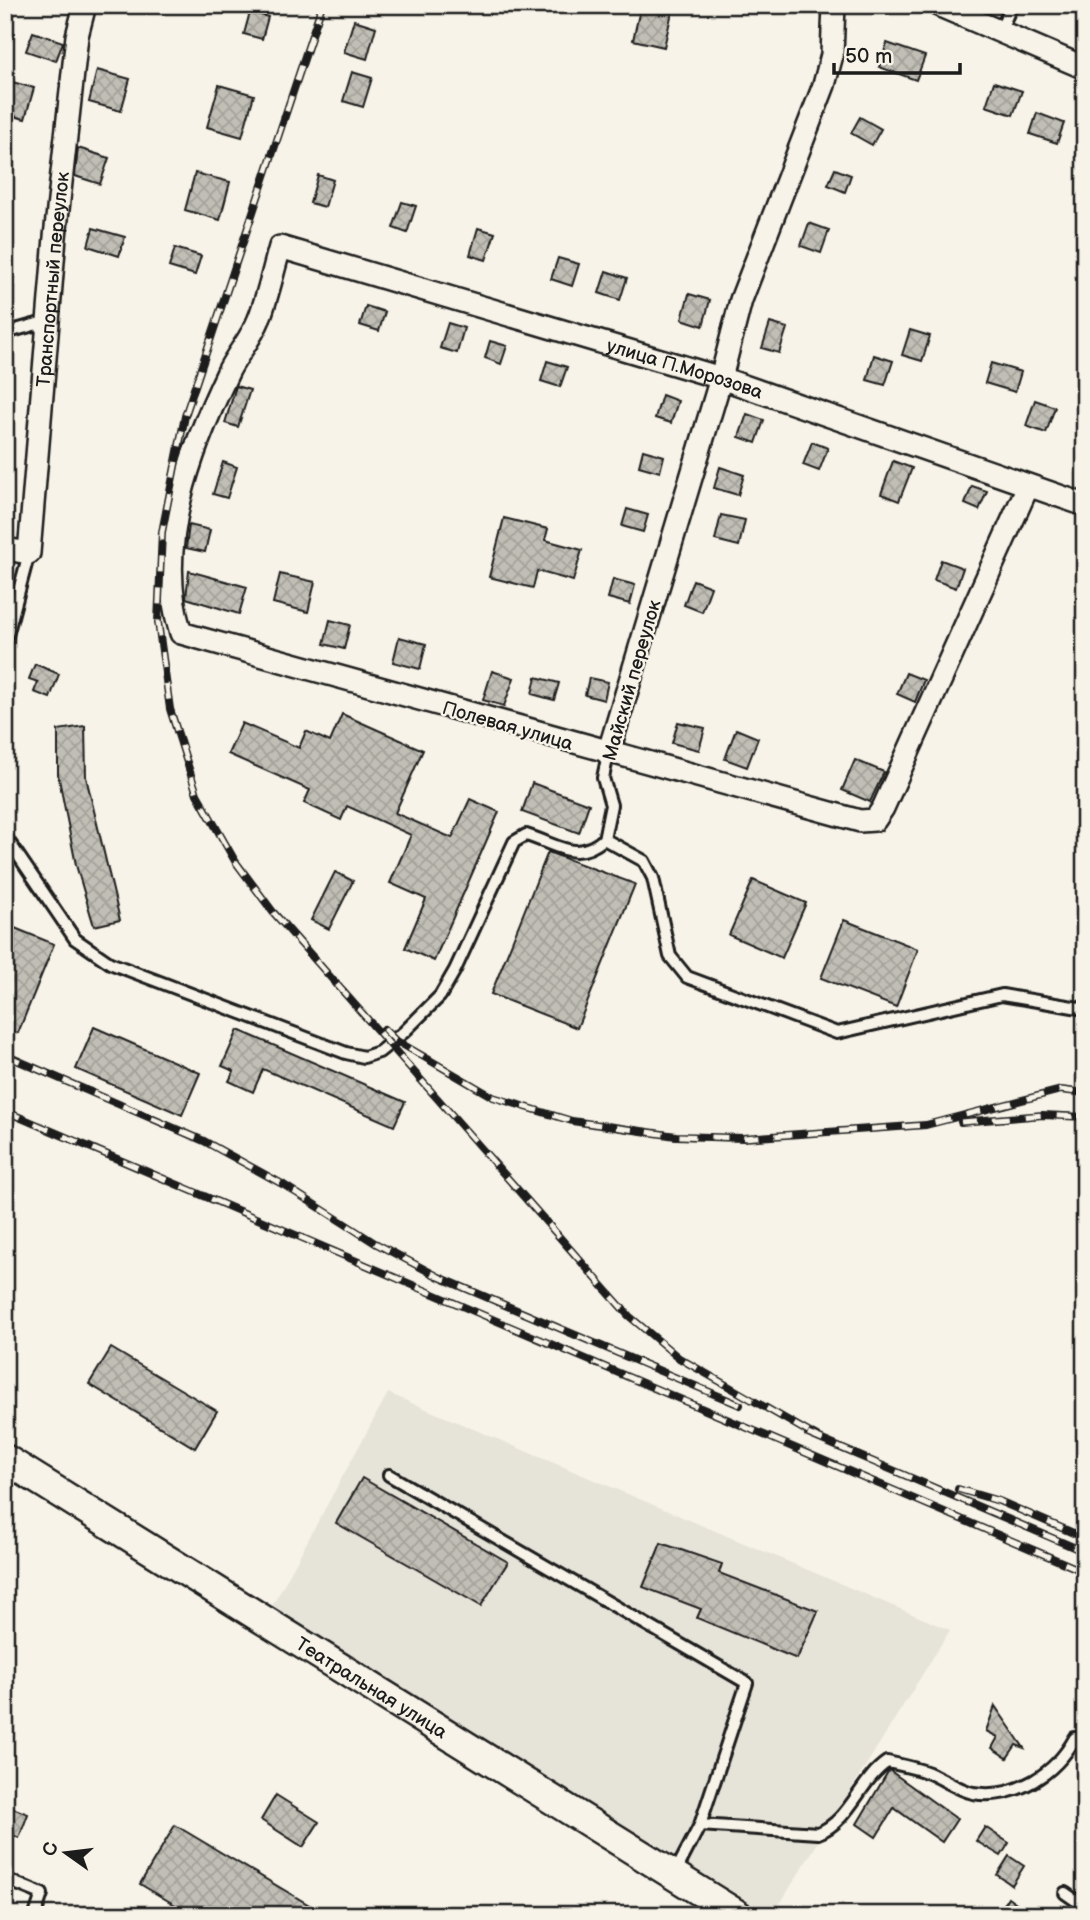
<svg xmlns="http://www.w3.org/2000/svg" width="1090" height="1920" font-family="'Balsamiq Sans',sans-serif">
	<defs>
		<pattern id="building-cross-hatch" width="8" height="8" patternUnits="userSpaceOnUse" patternTransform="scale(1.75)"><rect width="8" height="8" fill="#c0beb5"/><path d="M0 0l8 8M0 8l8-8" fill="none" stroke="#a4a39b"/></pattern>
	</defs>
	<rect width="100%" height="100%" fill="#f7f3e8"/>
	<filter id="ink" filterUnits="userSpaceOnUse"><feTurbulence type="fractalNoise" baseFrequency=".0143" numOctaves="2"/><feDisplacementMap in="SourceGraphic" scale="14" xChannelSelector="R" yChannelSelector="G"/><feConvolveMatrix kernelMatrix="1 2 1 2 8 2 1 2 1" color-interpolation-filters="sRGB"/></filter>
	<g filter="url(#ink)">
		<!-- built -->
		<path fill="#e6e3d9" d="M388 1393 950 1630 773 1915H763L270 1610Z"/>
		<!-- building -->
		<g fill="url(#building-cross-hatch)" stroke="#1c1c1c" stroke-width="2">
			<path d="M641 5 672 12 664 47 633 40Z"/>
			<path d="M250 12 268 17 262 39 244 34Z"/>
			<path d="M354 20 376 27 367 59 344 52Z"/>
			<path d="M33 32 63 42 56 61 26 51Z"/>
			<path d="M887 43 925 56 916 80 879 67Z"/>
			<path d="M97 70 130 79 121 111 89 102Z"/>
			<path d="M352 72 372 78 363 107 343 101Z"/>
			<path d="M5 80 34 88 25 119 5 114Z"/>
			<path d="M994 82 1022 91 1013 115 986 106Z"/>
			<path d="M219 85 254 95 242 137 207 127Z"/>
			<path d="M1037 113 1064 123 1057 143 1030 134Z"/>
			<path d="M860 117 881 129 872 145 851 133Z"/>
			<path d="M78 148 109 158 100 184 75 176Z"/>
			<path d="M835 169 851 175 845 192 828 185Z"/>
			<path d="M195 173 230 182 220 220 185 210Z"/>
			<path d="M318 175 333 180 325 207 310 203Z"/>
			<path d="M402 202 416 206 407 233 393 228Z"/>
			<path d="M809 223 829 230 821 253 801 246Z"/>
			<path d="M93 228 125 237 119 256 88 246Z"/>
			<path d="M478 228 495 233 486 260 470 255Z"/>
			<path d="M175 248 201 256 195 275 169 267Z"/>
			<path d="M558 258 579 264 572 286 551 279Z"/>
			<path d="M606 271 627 278 620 300 599 293Z"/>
			<path d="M689 294 710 300 703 326 682 319Z"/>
			<path d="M366 306 385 312 379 331 360 325Z"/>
			<path d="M448 323 464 328 457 353 440 348Z"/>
			<path d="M770 323 787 328 779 353 762 348Z"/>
			<path d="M910 330 930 336 922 361 902 355Z"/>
			<path d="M490 341 507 346 501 364 485 358Z"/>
			<path d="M874 355 893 361 885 385 867 380Z"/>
			<path d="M547 361 567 367 560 387 541 381Z"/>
			<path d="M991 363 1021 372 1015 392 985 383Z"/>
			<path d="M236 386 250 390 238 427 225 423Z"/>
			<path d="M662 395 678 401 671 423 655 418Z"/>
			<path d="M1035 400 1055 407 1046 433 1026 426Z"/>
			<path d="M747 414 764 420 756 443 739 437Z"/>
			<path d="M812 442 828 448 819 471 803 465Z"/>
			<path d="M643 450 664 456 660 472 639 466Z"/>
			<path d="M893 461 912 468 899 501 881 494Z"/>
			<path d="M223 462 237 467 227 498 213 494Z"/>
			<path d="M720 467 744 475 738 495 714 488Z"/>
			<path d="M972 486 987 491 979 510 965 504Z"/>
			<path d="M627 509 648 515 643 532 622 526Z"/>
			<path d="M721 515 745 520 739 546 715 540Z"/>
			<path d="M504 518 548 529 545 540 582 550 573 581 537 571 533 588 489 577Z"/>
			<path d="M189 525 210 530 205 552 186 548Z"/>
			<path d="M941 560 963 568 956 588 934 580Z"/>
			<path d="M189 571 247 587 239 614 186 598Z"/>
			<path d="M280 574 315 582 308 612 273 603Z"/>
			<path d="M613 579 635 585 630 604 608 598Z"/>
			<path d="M693 580 711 587 702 612 684 605Z"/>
			<path d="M330 620 350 625 344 649 324 644Z"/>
			<path d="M399 637 426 644 420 669 393 662Z"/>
			<path d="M35 664 59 674 50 698 34 692 38 682 29 679Z"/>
			<path d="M492 671 514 678 504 706 483 700Z"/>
			<path d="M906 673 924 680 915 702 897 694Z"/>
			<path d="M536 677 559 683 554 700 532 694Z"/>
			<path d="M589 678 608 682 604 700 585 695Z"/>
			<path d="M342 714 423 750 395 813 452 838 470 799 499 812 434 961 405 948 426 899 390 883 411 835 347 806 341 820 304 803 310 790 228 754 242 723 299 748 306 731 330 742Z"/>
			<path d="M678 722 705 728 699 750 672 743Z"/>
			<path d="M85 726 86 777 120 920 94 926 76 865 58 774V730Z"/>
			<path d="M736 729 758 738 747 767 725 759Z"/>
			<path d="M855 760 884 772 870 802 842 790Z"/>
			<path d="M532 783 589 804 579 833 522 812Z"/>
			<path d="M548 852 635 884 577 1028 491 994Z"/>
			<path d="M335 872 353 881 329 929 311 920Z"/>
			<path d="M753 880 806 903 782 958 729 935Z"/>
			<path d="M844 920 918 949 896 1007 821 978Z"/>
			<path d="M5 924 54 944 18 1033 5 1028Z"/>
			<path d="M94 1027 200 1073 182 1115 76 1069Z"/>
			<path d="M238 1030 405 1102 394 1126 263 1069 253 1092 229 1081 234 1071 222 1066Z"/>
			<path d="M111 1348 217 1411 195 1448 89 1384Z"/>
			<path d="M362 1478 508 1562 481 1606 336 1523Z"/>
			<path d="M661 1543 722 1564 719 1573 818 1611 797 1659 697 1618 701 1609 643 1587Z"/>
			<path d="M995 1706 1024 1748 1016 1745 1007 1758 992 1748 998 1737 986 1731Z"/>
			<path d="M889 1770 957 1819 942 1842 894 1808 876 1837 857 1824Z"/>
			<path d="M276 1795 319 1822 303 1847 261 1820Z"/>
			<path d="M5 1805 28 1814 19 1838 5 1832Z"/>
			<path d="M175 1825 326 1915H192L140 1884Z"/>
			<path d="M985 1827 1009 1843 1001 1856 976 1841Z"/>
			<path d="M1009 1856 1024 1866 1012 1885 997 1875Z"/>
			<path d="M1008 1897 1019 1905 1013 1915H997Z"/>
		</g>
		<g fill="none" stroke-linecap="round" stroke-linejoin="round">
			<defs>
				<g id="lane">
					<path d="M1000 31 1012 5"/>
					<path d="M5 333 48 321"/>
					<path d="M5 643 29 553"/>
					<path d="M608 754 603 778 611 805 604 839 644 861 653 878 670 956 687 977 837 1033 1002 995 1085 1009"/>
					<path d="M5 836 75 939 110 963 346 1053 364 1057 379 1052 404 1032 440 996 455 970 514 842 526 835C559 845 576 863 604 839"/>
					<path d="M389 1475 747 1683 700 1825 674 1875"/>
					<path d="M700 1825 818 1833C850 1821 860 1780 887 1762 901 1765 916 1768 929 1773 943 1779 959 1790 973 1793 1016 1800 1056 1773 1075 1738H1085"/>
					<path d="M5 1879 42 1894 35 1915"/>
					<path d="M1065 1893 1085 1907"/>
				</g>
				<g id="street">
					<path d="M938 5 1085 68"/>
					<path id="s1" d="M1028 486 883 808 875 820 860 821 181 633C153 546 191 449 229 370 238 353 252 337 259 319 268 296 273 271 280 247L721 378 1085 505"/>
					<path id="s2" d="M5 549 29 553 55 237 77 36 85 5"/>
					<path d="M608 754 721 378 741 300 824 85 832 55 834 5"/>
				</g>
				<g id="secondary">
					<path id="s3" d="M5 1459 738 1915"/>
				</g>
			</defs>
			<!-- lane casing -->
			<use href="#lane" stroke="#1c1c1c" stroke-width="16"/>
			<!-- street casing -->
			<use href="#street" stroke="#1c1c1c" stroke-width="26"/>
			<!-- secondary casing -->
			<use href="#secondary" stroke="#1c1c1c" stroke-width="33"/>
			<!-- lane -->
			<use href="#lane" stroke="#f7f3e8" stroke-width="10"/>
			<!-- street -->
			<use href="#street" stroke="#f7f3e8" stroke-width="21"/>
			<!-- secondary -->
			<use href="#secondary" stroke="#f7f3e8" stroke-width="28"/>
			<defs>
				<g id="rail">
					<path d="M322 5 185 416 162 532 158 622 170 709 197 794 235 861 273 912 629 1316 679 1358 817 1437"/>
					<path d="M384 1029 395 1040 493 1097 572 1121 676 1136 743 1138 926 1125 1061 1090 1085 1093"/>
					<path d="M5 1055 204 1141 284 1185 375 1243 439 1277 740 1405"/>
					<path d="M5 1111 1085 1572"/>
					<path d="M961 1122 1043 1115 1085 1117"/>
					<path d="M808 1434 1085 1552"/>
					<path d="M958 1489 999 1501 1085 1538"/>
				</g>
			</defs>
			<!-- rail casing -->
			<use href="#rail" stroke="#1c1c1c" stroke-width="8"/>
			<!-- rail -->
			<use href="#rail" stroke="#f7f3e8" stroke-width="5" stroke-dasharray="16" stroke-linecap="butt"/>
		</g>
	</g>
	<g text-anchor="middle" stroke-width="5" stroke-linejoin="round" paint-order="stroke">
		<!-- street labels -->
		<g font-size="19" fill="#1c1c1c" stroke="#f7f3e8">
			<text dy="7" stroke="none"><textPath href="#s2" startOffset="299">Транспортный переулок</textPath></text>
			<text dy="7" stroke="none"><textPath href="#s1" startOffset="1918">улица П.Морозова</textPath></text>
			<text transform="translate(631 680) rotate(-74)" y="7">Майский переулок</text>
			<text transform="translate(508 725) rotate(16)" y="7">Полевая улица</text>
			<text dy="7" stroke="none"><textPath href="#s3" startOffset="432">Театральная улица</textPath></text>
		</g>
	</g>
	<!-- margin -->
	<rect width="1090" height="1920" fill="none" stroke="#f7f3e8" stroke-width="28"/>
	<rect x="14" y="14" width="1062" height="1892" fill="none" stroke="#1c1c1c" stroke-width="2.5" filter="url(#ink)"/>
	<!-- north arrow -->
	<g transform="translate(66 1853) rotate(284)" stroke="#f7f3e8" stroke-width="5" paint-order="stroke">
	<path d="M0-5L12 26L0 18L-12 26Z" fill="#1c1c1c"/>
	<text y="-10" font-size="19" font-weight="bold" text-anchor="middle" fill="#1c1c1c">С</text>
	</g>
	<!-- scale -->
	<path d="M834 63v10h126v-10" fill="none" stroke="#1c1c1c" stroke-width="3.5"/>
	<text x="845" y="63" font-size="21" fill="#1c1c1c" stroke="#f7f3e8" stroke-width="5" paint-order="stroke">50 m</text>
</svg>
